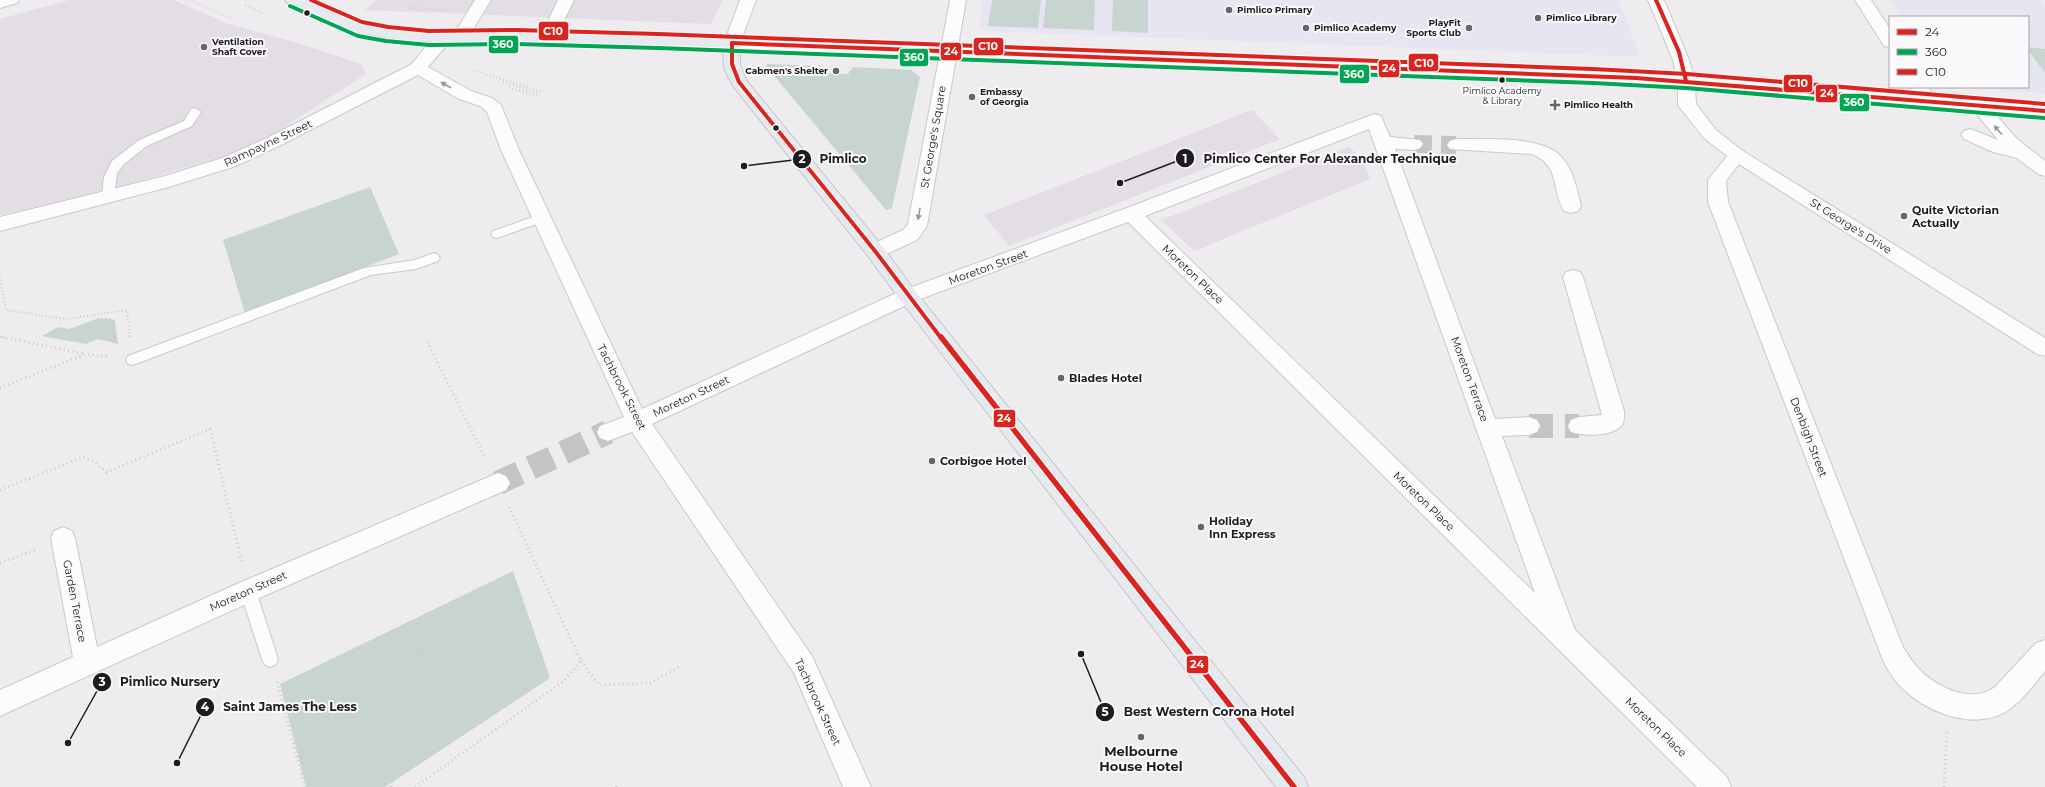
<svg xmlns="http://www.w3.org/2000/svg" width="2045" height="787" font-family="Montserrat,sans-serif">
	<rect width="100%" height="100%" fill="#eeecef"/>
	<!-- built -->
	<g fill="#e3dee5">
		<path d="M69 0H174L228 24 291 41 361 64 366 74 252 148 78 199 0 215V19Z"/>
		<path d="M377 0H723L711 24 365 10Z"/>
		<path d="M1252 110 1280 139 1009 246 984 215Z"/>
		<path d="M1349 147 1362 159 1370 179 1194 251 1161 220Z"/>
	</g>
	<!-- education -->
	<g fill="#e8e5f2">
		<path d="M983 0H1618L1640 54 1636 57 986 31 979 26Z"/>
		<path d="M1890 0H2040L2045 6V94L1965 87H2028V17H1901Z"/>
	</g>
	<!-- green -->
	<g fill="#c7d4cf">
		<path d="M992 0H1041L1038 28 988 26Z"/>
		<path d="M1046 0H1095L1094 30 1043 28Z"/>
		<path d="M1113 0H1148V33L1112 31Z"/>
		<path d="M2028 47 2045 49V73L2028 50Z"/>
		<path d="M767 64 821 66 824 68 822 73 848 74 853 67 911 70 920 77 892 208 886 210 766 66Z"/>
		<path d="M370 187 399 254 245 313 223 240Z"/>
		<path d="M99 318 112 319 115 321 118 344 98 339 86 344 42 336 58 327 69 329Z"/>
		<path d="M513 571 550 678 385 787H306L280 684Z"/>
	</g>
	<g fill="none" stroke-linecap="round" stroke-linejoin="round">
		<!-- minor-tunnel-far1 -->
		<path stroke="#c4c3c5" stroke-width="18" stroke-dasharray="18 9" stroke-linecap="butt" d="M1414 144 1456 145"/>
		<!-- minor-tunnel -->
		<g stroke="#c4c3c5" stroke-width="24" stroke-dasharray="24 12" stroke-linecap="butt">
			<path d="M1529 426H1579"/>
			<path d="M498 483 608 432"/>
		</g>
		<defs>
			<g id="service">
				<path d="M195 108 201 112 192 126 147 146 124 164 117 173 114 197 112 200H104L102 197 104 177 112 161 139 140 184 121 191 109Z"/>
				<path d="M541 214 545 215 547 218 545 221 497 238 493 237 491 234 493 231Z"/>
				<path d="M434 253 438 255 440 258 438 261 416 269 371 275 133 365 128 364 126 360 128 356 364 268 415 260Z"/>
				<path d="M248 584 254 586 256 591 278 659 276 664 270 667 264 664 262 659 240 591 242 586Z"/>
			</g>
			<g id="minor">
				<path d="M475 0H491L466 41 460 43 452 39 428 67 471 91 492 98 501 105 519 150 642 409 901 291 1124 209 1369 116 1375 114 1381 116 1390 137 1420 140 1423 144 1420 148 1414 150 1395 149 1495 419 1529 417 1537 420 1540 426 1537 432 1529 435 1502 436 1575 630 1727 777 1731 787H1697L1128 222 915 301 652 424 812 656 871 787H843L794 673 632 432 608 441 600 438 597 432 600 426 624 417 501 150 487 112 480 106 459 99 418 75 279 146 236 166 169 187 0 231V217L165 176 222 158 267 138 412 64C421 53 431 37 445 33L452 37ZM1369 129 1374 143 1535 593 1145 216Z"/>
				<path d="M558 0H574L554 41 548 43 542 41 540 38Z"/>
				<path d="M740 0H756L740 43 738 47 732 48 726 47 724 43Z"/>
				<path d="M950 0H966L927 226 917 240 882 256 875 258 868 256 865 251 868 246 903 230 908 224Z"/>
				<path d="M1855 0H1871L1890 29V47L1884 46Z"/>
				<path d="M1910 87H1928L1937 101 1934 105 1928 106 1922 105Z"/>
				<path d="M1979 100 1985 102 2015 137 2045 161V176L2038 174 2017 158 1993 152 1964 139 1961 135 1964 131 1970 129 1976 131 1998 140 1970 106 1973 102Z"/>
				<path d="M1456 139C1486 140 1546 134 1564 160 1574 173 1577 190 1581 206L1578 211 1571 213 1564 211C1551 189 1561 166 1532 154L1450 149 1447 145 1450 141Z"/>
				<path d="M1737 149 1743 151 1746 155 1726 181 1728 202 1903 647C1908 655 1913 663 1920 670 1938 688 1972 704 1995 687L2036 643 2045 640V671C2034 685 2022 701 2007 711 1974 731 1927 713 1901 687 1894 680 1889 671 1884 663L1708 202V180L1731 151Z"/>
				<path d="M1573 270 1580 272 1583 277 1624 411C1624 416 1625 422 1621 426 1611 437 1583 436 1571 432L1568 426 1571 420 1579 417 1602 415 1563 277 1566 272Z"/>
				<path d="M498 473 506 476 510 483 506 490 257 599 0 716V690L73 657 51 538 54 531 63 527 72 531 75 538 97 647 239 583Z"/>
			</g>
			<g id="tertiary">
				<path d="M0 0H19L17 3 0 8Z"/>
				<path d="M1648 0H1664L1689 60 1694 77 2045 105V117L1695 88 1696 104 1716 130 1743 151 2045 338V356L2037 354 1731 159 1704 138 1681 109 1678 105V87L1636 83 732 48 726 47 724 43 726 39 732 38 1636 73 1676 76 1673 60Z"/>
			</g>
			<path id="primary" d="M285 0H306L364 25 408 31 445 33 516 32 738 39 740 43V64L746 80 882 246 915 291 1304 777 1308 787H1276L901 301 868 256 733 86 724 68 723 48 408 41 354 32 287 3Z"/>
		</defs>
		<!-- service casing -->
		<use href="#service" stroke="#c9c8ca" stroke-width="2"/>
		<!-- minor casing -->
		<use href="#minor" stroke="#c9c8ca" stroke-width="2"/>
		<!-- tertiary casing -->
		<use href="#tertiary" stroke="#c9c8ca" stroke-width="2"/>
		<!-- primary casing -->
		<use href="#primary" stroke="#c7c6c8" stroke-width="2"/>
		<!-- path-far1 -->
		<g stroke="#cccbcc" stroke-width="2" stroke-dasharray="1 2.5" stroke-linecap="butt">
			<path d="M190 0 234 20"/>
			<path d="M245 5 264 14"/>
			<path d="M408 8 447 10"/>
			<path d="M473 70 543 92"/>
			<path d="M503 82 540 94"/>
			<path d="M509 88 538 96"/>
			<path d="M885 134 898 127 908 128"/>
			<path d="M0 277 6 310 66 319 127 310 130 337"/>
			<path d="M0 337 7 338"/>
		</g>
		<!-- path -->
		<g stroke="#cccbcc" stroke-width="3" stroke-dasharray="1 3.5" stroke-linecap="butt">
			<path d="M2 337 85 354"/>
			<path d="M427 342 486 459"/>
			<path d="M0 388 86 354 110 357"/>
			<path d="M0 490 83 457 93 461 107 472 210 429 242 563"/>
			<path d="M0 563 35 550"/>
			<path d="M581 661 599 685 650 683 679 667"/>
			<path d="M277 682 305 787"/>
			<path d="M327 697 420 650"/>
			<path d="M391 787 421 649 491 612"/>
			<path d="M415 787 564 681 581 661 509 507"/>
			<path d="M616 787 618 783"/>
			<path d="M1944 787 1947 732"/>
		</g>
		<!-- service -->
		<use href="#service" fill="#fcfcfd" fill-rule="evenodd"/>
		<!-- minor -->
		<use href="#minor" fill="#fcfcfd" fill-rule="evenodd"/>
		<!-- tertiary -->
		<use href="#tertiary" fill="#fcfcfd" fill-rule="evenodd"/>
		<!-- primary -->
		<use href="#primary" fill="#e5eaef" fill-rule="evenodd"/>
		<defs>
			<g id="bus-1-far1">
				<path d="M1656 0 1679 52 1686 81"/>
				<path d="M732 43 1636 78 2045 111"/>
				<path d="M732 43V64L739 82 875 251 941 338"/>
			</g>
			<path id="bus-1" d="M941 337 1294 787"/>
			<path id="bus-2" d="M290 6 358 36 386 41 429 45 516 44 658 48 1593 83 1686 88 2044 118"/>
			<path id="bus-3" d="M311 0 362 22 388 27 429 31 516 30 658 34 1593 69 1687 74 2045 104"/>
		</defs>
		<!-- bus-1-far1 casing -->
		<use href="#bus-1-far1" stroke="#fcf9fd" stroke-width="6"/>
		<!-- bus-1 casing -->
		<use href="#bus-1" stroke="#fcf9fd" stroke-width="8"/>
		<!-- bus-2 casing -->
		<use href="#bus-2" stroke="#fcf9fd" stroke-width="6"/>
		<!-- bus-3 casing -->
		<use href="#bus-3" stroke="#fcf9fd" stroke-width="6"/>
		<!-- bus-1-far1 -->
		<use href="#bus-1-far1" stroke="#dc241f" stroke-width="4"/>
		<!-- bus-1 -->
		<use href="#bus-1" stroke="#dc241f" stroke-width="5.5"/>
		<!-- bus-2 -->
		<use href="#bus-2" stroke="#00a651" stroke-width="4"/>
		<!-- bus-3 -->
		<use href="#bus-3" stroke="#dc241f" stroke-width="4"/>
	</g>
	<!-- one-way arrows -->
	<defs><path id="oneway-solid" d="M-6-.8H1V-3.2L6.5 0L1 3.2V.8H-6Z"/></defs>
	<g fill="#989899">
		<use href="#oneway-solid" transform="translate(446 85) rotate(-151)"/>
		<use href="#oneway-solid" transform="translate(1998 130) rotate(-131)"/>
		<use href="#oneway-solid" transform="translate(919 214) rotate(100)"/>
	</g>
	<!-- markers -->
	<g fill="#676567" stroke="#fcf9fd" stroke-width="1.5">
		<circle cx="1229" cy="10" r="4"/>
		<circle cx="1538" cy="18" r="4"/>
		<circle cx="1306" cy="28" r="4"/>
		<circle cx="1469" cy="28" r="4"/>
		<circle cx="204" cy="47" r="4"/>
		<circle cx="836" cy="71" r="4"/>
		<circle cx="972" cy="97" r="4"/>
		<path d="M1553 99h4v4h4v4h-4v4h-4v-4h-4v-4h4z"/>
		<circle cx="1904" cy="216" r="4"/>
		<circle cx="1061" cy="378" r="4"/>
		<circle cx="932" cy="461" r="4"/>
		<circle cx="1201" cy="527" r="4"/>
		<circle cx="1141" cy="737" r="4"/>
	</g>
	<g fill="#1e1d1e" stroke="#fcf9fd" stroke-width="1.5">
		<circle cx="307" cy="13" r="3.5"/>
		<circle cx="1502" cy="80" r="3.5"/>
		<circle cx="776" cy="128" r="3.5"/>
	</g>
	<g text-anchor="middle" stroke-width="4" stroke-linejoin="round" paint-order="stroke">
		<!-- far-poi labels -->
		<g font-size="9" font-weight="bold" fill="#1e1d1e" stroke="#fcf9fd" text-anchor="start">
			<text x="1237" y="13">Pimlico Primary</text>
			<text x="1546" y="21">Pimlico Library</text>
			<text x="1461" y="26" text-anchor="end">PlayFit<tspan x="1461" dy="10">Sports Club</tspan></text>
			<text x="1314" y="31">Pimlico Academy</text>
			<text x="212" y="45">Ventilation<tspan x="212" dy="10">Shaft Cover</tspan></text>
			<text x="828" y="74" text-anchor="end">Cabmen's Shelter</text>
			<text x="980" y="95">Embassy<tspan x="980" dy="10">of Georgia</tspan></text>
			<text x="1564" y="108">Pimlico Health</text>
		</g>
		<!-- far-bus labels -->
		<g font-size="9" fill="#1e1d1e" stroke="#fcf9fd">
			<text x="1502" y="94">Pimlico Academy<tspan x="1502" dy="10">&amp; Library</tspan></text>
		</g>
		<!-- street labels -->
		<g font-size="11" fill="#1e1d1e" stroke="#fcf9fd">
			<text transform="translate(933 137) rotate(-80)" y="4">St George's Square</text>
			<text transform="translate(268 143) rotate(-25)" y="4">Rampayne Street</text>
			<text transform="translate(1851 226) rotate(32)" y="4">St George's Drive</text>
			<text transform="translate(988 267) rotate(-20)" y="4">Moreton Street</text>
			<text transform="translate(1193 274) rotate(44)" y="4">Moreton Place</text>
			<text transform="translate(1470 379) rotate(70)" y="4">Moreton Terrace</text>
			<text transform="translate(622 387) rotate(63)" y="4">Tachbrook Street</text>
			<text transform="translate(691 396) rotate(-25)" y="4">Moreton Street</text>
			<text transform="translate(1809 437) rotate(69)" y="4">Denbigh Street</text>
			<text transform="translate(1424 501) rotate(44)" y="4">Moreton Place</text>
			<text transform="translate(248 591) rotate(-24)" y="4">Moreton Street</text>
			<text transform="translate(75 601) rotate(79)" y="4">Garden Terrace</text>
			<text transform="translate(818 702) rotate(65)" y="4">Tachbrook Street</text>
			<text transform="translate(1656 727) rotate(44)" y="4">Moreton Place</text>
		</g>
		<!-- poi labels -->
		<g font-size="11" font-weight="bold" fill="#1e1d1e" stroke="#fcf9fd" text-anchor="start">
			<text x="1912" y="214">Quite Victorian<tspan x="1912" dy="13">Actually</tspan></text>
			<text x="1069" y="382">Blades Hotel</text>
			<text x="940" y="465">Corbigoe Hotel</text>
			<text x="1209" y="525">Holiday<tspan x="1209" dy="13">Inn Express</tspan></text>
		</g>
		<!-- near-poi labels -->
		<g font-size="13" font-weight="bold" fill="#1e1d1e" stroke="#fcf9fd">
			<text x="1141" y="756">Melbourne<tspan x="1141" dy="15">House Hotel</tspan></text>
		</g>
	</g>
	<!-- callouts -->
	<path fill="none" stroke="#1e1d1e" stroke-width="1.5" d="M1120 183L1185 158M744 166L802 159M68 743L102 682M177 763L205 707M1081 654L1105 712"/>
	<g fill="#1e1d1e" stroke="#fcf9fd" stroke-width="1.5">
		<circle cx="1120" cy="183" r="4"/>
		<circle cx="744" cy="166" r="4"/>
		<circle cx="68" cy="743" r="4"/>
		<circle cx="177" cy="763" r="4"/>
		<circle cx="1081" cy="654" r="4"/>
		<circle cx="1185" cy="158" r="10"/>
		<circle cx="802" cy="159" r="10"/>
		<circle cx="102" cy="682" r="10"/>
		<circle cx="205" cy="707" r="10"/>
		<circle cx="1105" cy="712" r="10"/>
	</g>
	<g font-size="12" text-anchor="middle" font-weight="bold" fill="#fff">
		<text x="1185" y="163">1</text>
		<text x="802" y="163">2</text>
		<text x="102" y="686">3</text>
		<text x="205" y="711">4</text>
		<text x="1105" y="716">5</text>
	</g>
	<g font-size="12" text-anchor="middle" font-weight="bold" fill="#1e1d1e" stroke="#fcf9fd" stroke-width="4" stroke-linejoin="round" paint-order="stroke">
		<text x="1330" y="163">Pimlico Center For Alexander Technique</text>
		<text x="843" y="163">Pimlico</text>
		<text x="170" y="686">Pimlico Nursery</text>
		<text x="290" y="711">Saint James The Less</text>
		<text x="1209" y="716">Best Western Corona Hotel</text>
	</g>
	<g stroke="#fcf9fd" stroke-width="1.5">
		<rect x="538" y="21" width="31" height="20" rx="4" fill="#dc241f"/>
		<rect x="488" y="35" width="31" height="19" rx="4" fill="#00a651"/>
		<rect x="973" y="37" width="31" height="19" rx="4" fill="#dc241f"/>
		<rect x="940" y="42" width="22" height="19" rx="4" fill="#dc241f"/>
		<rect x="899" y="48" width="30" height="19" rx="4" fill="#00a651"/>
		<rect x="1408" y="53" width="31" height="19" rx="4" fill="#dc241f"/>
		<rect x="1378" y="59" width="22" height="19" rx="4" fill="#dc241f"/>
		<rect x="1339" y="64" width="31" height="20" rx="4" fill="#00a651"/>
		<rect x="1783" y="74" width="30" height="19" rx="4" fill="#dc241f"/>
		<rect x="1815" y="84" width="23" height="19" rx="4" fill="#dc241f"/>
		<rect x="1839" y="93" width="31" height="19" rx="4" fill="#00a651"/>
		<rect x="993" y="409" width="23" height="19" rx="4" fill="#dc241f"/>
		<rect x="1186" y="655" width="23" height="19" rx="4" fill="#dc241f"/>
	</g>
	<g font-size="11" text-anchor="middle" font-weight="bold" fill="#fff">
		<text x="553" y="35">C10</text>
		<text x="503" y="48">360</text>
		<text x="988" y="50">C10</text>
		<text x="951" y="55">24</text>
		<text x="914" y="61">360</text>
		<text x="1424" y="67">C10</text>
		<text x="1389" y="72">24</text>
		<text x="1354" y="78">360</text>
		<text x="1798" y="87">C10</text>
		<text x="1827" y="97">24</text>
		<text x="1854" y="106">360</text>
		<text x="1004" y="422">24</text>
		<text x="1197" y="668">24</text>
	</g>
	<!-- legend -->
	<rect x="1889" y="16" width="140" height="72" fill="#fcf9fd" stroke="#a3a1a4"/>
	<rect x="1897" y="29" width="20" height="6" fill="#dc241f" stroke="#a3a1a4"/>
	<text x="1925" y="36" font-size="12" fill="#1e1d1e">24</text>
	<rect x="1897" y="49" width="20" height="6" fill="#00a651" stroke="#a3a1a4"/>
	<text x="1925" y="56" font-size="12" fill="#1e1d1e">360</text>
	<rect x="1897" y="69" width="20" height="6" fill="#dc241f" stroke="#a3a1a4"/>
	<text x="1925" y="76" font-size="12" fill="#1e1d1e">C10</text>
</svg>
